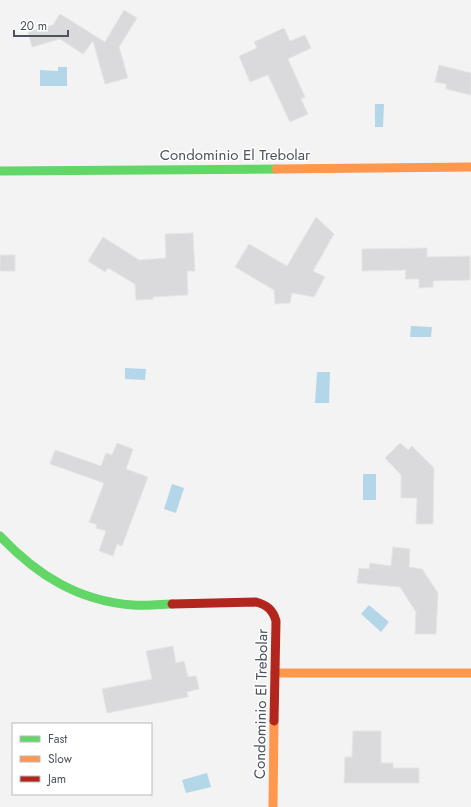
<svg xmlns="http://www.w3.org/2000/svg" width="471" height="807" font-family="Jost,sans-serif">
	<rect width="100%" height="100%" fill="#f4f3f3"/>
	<!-- water -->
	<g fill="#b4d6e9">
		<path d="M58 67H67V86H40V70L58 71Z"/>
		<path d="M375 104H384L383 127H375Z"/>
		<path d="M411 326 432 327 431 337H410Z"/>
		<path d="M125 368 146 369 145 380 125 379Z"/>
		<path d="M317 372H330L329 403H315Z"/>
		<rect x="363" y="474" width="13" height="26"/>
		<path d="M172 484 184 488 176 513 164 509Z"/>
		<path d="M369 605 389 622 381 632 361 614Z"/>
		<path d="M207 773 211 787 186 793 182 780Z"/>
	</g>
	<!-- building -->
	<g fill="#dadadc" stroke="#e5e5e6">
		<path d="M124 10 137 18 119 47 128 78 105 84 93 41 83 54 60 39 32 47 28 32 53 25 60 14 105 42Z"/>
		<path d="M284 28 290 41 305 35 311 48 288 59 305 97 301 99 308 114 290 122 268 75 250 82 239 56 257 48 254 42Z"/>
		<path d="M439 65 471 73V95L446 89V84L435 82Z"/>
		<path d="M316 217 334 234 313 271 325 277 314 297 292 293 290 303 275 304 274 290 235 267 249 244 287 266Z"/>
		<path d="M193 233 195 271H187L188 295 153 297V299L136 300 135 284 108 268 105 272 88 261 103 237 139 260 166 258 165 234Z"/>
		<path d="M427 248V257L470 256V280L433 281V287L419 288V279H405L406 270 362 271V249Z"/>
		<rect x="0" y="255" width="15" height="16"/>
		<path d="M117 443 133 449 126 469 148 477 122 546 117 544 113 556 99 551 106 531 96 528 97 525 89 522 104 483 50 464 55 450 101 466 106 453 112 455Z"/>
		<path d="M400 443 408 450 412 446 434 468 433 524H416L417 498H401V475L385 458Z"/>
		<path d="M393 547 410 549 409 567 422 569 438 593 436 634H415L416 612 400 587 357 583 359 568 369 569 370 563 391 566Z"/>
		<path d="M173 646 176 663 184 661 188 677 196 676 199 689 187 692 188 697 107 713 102 689 152 679 146 651Z"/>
		<path d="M353 731H381V763H393V768H419V783H344L345 757H352Z"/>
	</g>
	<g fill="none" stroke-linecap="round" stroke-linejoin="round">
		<!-- fast -->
		<g stroke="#63d668" stroke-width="9">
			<path d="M0 171 276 169"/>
			<path d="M0 536C37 575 78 601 133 605 146 606 159 604 172 604"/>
		</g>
		<!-- slow -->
		<g stroke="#ff974d" stroke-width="9">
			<path d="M276 169 471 167"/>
			<path d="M275 673H471"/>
			<path d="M273 807 274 721"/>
		</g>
		<!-- jam -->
		<path stroke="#b3261e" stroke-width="9" d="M172 604 256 602C267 605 273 610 276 621L274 721"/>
	</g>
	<g text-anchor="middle" stroke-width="3" stroke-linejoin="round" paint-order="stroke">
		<!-- street labels -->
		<g font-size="15" fill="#4c535e" stroke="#fff">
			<text x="235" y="160">Condominio El Trebolar</text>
			<text transform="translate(261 704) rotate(-89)" y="5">Condominio El Trebolar</text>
		</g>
	</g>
	<!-- legend -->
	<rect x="12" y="723" width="140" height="72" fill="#ffffff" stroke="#b7babf"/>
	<rect x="20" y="736" width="20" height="6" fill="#63d668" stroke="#b7babf"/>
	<text x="48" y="743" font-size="12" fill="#4c535e">Fast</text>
	<rect x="20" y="756" width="20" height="6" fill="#ff974d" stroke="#b7babf"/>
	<text x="48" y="763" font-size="12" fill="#4c535e">Slow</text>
	<rect x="20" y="776" width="20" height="6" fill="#b3261e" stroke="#b7babf"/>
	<text x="48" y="783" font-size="12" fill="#4c535e">Jam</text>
	<!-- scale -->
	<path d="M14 30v6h54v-6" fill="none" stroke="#4c535e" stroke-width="2"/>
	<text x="20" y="30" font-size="12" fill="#4c535e" stroke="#ffffff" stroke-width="3" paint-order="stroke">20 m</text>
</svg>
